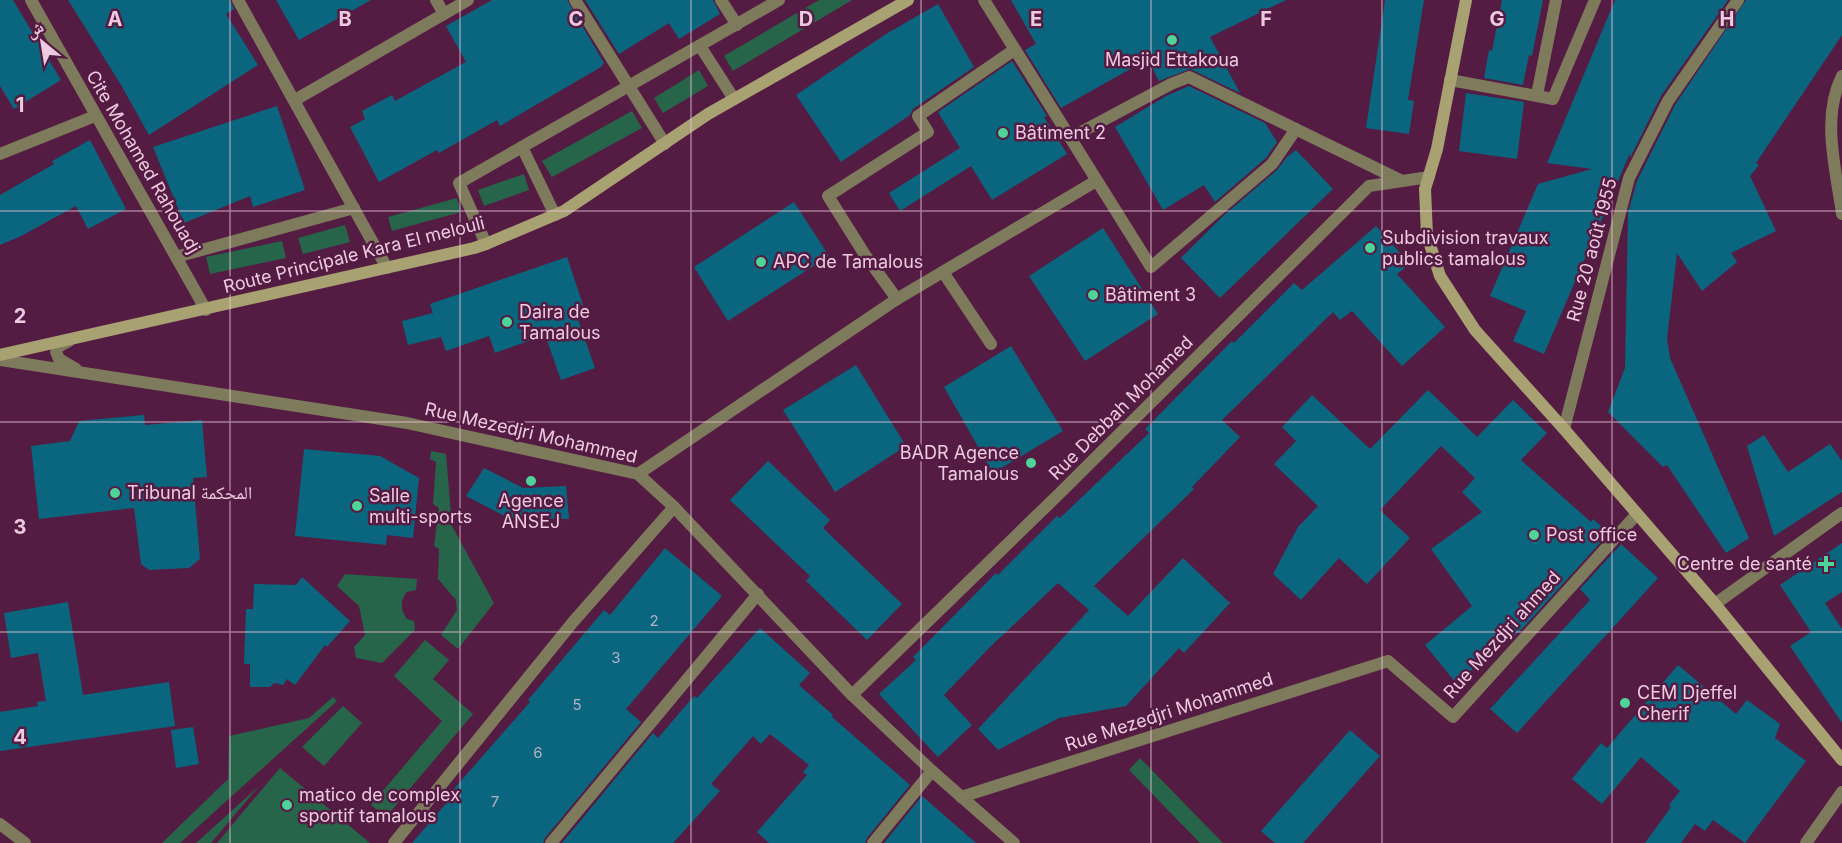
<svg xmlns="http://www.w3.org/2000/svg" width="1842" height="843" font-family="Inter,'Noto Naskh Arabic',sans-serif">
	<rect width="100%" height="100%" fill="#541c43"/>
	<!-- green -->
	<g fill="#266549">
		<path d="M819 0H852L733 71 724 56Z"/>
		<path d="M699 70 708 86 663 113 654 98Z"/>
		<path d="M632 111 642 128 552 177 542 161Z"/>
		<path d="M524 174 529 190 484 206 478 190Z"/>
		<path d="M457 198 461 212 392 231 388 217Z"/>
		<path d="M345 225 350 242 303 254 298 238Z"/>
		<path d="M282 241 286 258 210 274 206 257Z"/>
		<path d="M431 451 446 454 452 526 494 603 458 649 441 635 457 610 456 600 438 579 439 549 434 546 439 508 433 504 436 462 430 459Z"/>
		<path d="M345 574 417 579 416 590 407 592C400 600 400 610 407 619L414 621 415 630 382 663 356 658 354 647 365 635 359 606 337 586Z"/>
		<path d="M425 640 449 660 433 679 473 714 386 817 371 805 442 721 394 676Z"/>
		<path d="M333 697 337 701 180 843H162L228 779 229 736 309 718Z"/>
		<path d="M343 706 362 723 324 766 302 747Z"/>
		<path d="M1140 758 1223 843H1200L1129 770Z"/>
		<path d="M280 768 370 843H217Z"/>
		<path d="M259 786 211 843H196Z"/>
	</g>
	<!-- building -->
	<g fill="#09667e">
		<path d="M0 0H13L61 80 14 109 0 86Z"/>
		<path d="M68 0H230L234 9 226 14 258 65 149 135 121 85Z"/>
		<path d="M276 0H371L299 40Z"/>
		<path d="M492 0H567L604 63 601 67 500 126 497 120 439 153 437 150 379 182 350 127 365 119 362 111 392 95 395 101 466 62 446 26Z"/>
		<path d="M585 0H713L720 14 679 39 669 23 619 54Z"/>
		<path d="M1011 0H1286L1210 37 1240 93 1190 69 1159 81 1148 59 1061 108 1025 50 1036 44Z"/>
		<path d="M1385 0H1424L1408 100 1414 101 1409 134 1366 128Z"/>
		<path d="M1502 0H1543L1532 56 1529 55 1523 85 1484 78 1489 50 1492 51Z"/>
		<path d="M1615 0H1728L1661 96 1630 158V153L1544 354 1513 341 1526 311 1490 296 1538 184 1592 169 1547 163Z"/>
		<path d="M1746 0H1842V35L1756 163 1759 165 1750 176 1776 231 1731 253 1737 262 1702 291 1677 253 1667 339 1670 358 1749 538 1726 553 1667 465 1663 467 1608 412 1625 368 1628 213 1637 181 1675 105Z"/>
		<path d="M938 4 974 67 913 109 910 115 841 162 796 95 886 34Z"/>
		<path d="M1012 61 1047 116 1044 117 1067 154 992 200 971 166 900 211 889 193 960 148 938 112Z"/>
		<path d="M1189 86 1265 123 1277 142 1266 158 1215 202 1204 185 1163 210 1115 127 1166 96Z"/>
		<path d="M1466 93 1524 102 1517 159 1459 151Z"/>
		<path d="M277 106 305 190 253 207 250 196 184 223 153 147Z"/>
		<path d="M90 140 126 209 88 229 76 206 21 236 0 245V195L54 164 52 161Z"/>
		<path d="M1296 150 1333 189 1220 298 1181 258 1223 216 1277 170 1287 157Z"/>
		<path d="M794 202 829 256 728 321 694 267Z"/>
		<path d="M1376 226 1410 264 1397 274 1445 327 1402 366 1352 311 1340 320 1333 312 1222 420 1240 437 1192 487 1194 489 1094 586 1128 616 1183 558 1230 603 1184 653 1179 648 1126 706 1059 718 998 750 978 729 1089 610 1058 583 990 647 944 695 972 725 938 757 879 694 916 660 913 657 996 573 998 575 1057 516 1060 518 1149 433 1145 429 1232 341 1234 343 1294 283 1302 290Z"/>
		<path d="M1103 228 1158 314 1085 361 1029 276Z"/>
		<path d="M567 257 583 305 574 308 595 368 561 380 545 335 495 353 489 336 446 351 441 337 408 345 402 321 433 313 430 304Z"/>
		<path d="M1011 346 1063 431 993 473 944 387Z"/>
		<path d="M856 365 906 446 835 492 783 410Z"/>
		<path d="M1428 390 1477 437 1513 400 1547 433 1521 460 1591 522 1593 519 1609 533 1522 629 1456 683 1425 645 1472 606 1431 549 1482 512 1462 492 1475 478 1441 446 1380 510 1410 538 1367 584 1339 558 1301 600 1273 574 1298 527 1318 506 1274 464 1296 441 1282 427 1312 395 1370 449Z"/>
		<path d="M144 415 145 425 202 420 207 477 193 478 200 559 189 568 149 570 141 564 134 508 39 519 31 446 70 441 79 421Z"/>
		<path d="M1764 435 1788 472 1830 444 1842 461V492L1774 536 1747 446Z"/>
		<path d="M304 449 380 456 419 478 413 538 387 535 386 545 295 536Z"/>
		<path d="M768 461 830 520 823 528 902 604 867 640 806 581 810 576 730 500Z"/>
		<path d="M484 468 523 488 566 486 569 519 521 518 518 523 466 496Z"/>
		<path d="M1842 543V592L1825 603 1842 629V723L1790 646 1811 632 1780 585Z"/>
		<path d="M1621 544 1658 578 1517 733 1490 709 1590 600 1580 589Z"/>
		<path d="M665 548 722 596 626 709 641 722 545 838 543 843H412L449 800 446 798 530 702 528 700 567 654 604 610 610 615Z"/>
		<path d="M302 577 350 621 327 647 325 645 295 685 287 679 283 685 274 683 270 687H250V664H244L246 609H253L254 584 296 585Z"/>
		<path d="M68 602 83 695 169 682 175 726 0 751V712L38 706 37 702 46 701 38 653 11 658 4 613Z"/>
		<path d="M760 628 810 673 799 685 833 715 832 717 910 785 867 838 865 843H769L757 832 807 775 803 772 809 765 770 734 761 744 753 736 711 784 720 791 673 843H562L653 733 658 738 694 696 697 698Z"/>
		<path d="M1678 665 1736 714 1747 700 1780 724 1775 738 1806 761 1745 843 1713 820 1705 831 1695 824 1681 843H1645L1671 807 1669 805 1680 791 1641 757 1602 804 1572 779 1601 743 1607 748Z"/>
		<path d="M193 727 199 764 176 768 171 730Z"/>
		<path d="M1350 730 1380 756 1303 843H1275L1261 831Z"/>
		<path d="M922 796 976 843H884Z"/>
	</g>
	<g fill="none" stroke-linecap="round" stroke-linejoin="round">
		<!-- street -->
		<g stroke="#7e7a5c" stroke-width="12">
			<path d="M31 0 206 310"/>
			<path d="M238 0 387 268"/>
			<path d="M436 0 444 14"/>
			<path d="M575 0 665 144"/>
			<path d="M721 0 737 25"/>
			<path d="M984 0 1151 267 1272 164 1296 129"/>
			<path d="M700 46 734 99"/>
			<path d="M1842 76C1821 118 1836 169 1842 214"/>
			<path d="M1450 80 1553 99 1595 0"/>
			<path d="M1537 95 1556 0"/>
			<path d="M295 100 468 0"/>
			<path d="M1070 138 1171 84 1189 77 1400 180"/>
			<path d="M522 147 555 215"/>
			<path d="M0 154 95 116"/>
			<path d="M486 244 459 183 779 0"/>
			<path d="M176 257 354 208"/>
			<path d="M943 272 991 344"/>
			<path d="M897 299 1096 181"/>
			<path d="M69 341 58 347 56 352 59 359 76 369"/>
			<path d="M0 360 407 423 638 474 674 507 852 695 932 771 1014 843"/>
			<path d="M1564 429 1629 178 1668 101 1738 0"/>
			<path d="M638 474 897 299 865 255 828 196 928 132 918 116 1014 50"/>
			<path d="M1715 604 1842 513"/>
			<path d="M852 695 1061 492 1369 186 1429 177"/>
			<path d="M961 797 1388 661 1453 717 1636 515"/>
			<path d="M0 824 25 843"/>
			<path d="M394 843 573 622 674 507"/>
			<path d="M551 843 758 594"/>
			<path d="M873 843 932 771"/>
			<path d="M1806 843 1842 792"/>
		</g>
		<!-- secondary -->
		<g stroke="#a8a171" stroke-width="12">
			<path d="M1466 0 1437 149 1425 189 1427 235 1440 276 1475 330 1564 429 1715 604 1842 760"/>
			<path d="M0 355 474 248 486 244 564 211 708 114 908 0"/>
		</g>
	</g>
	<!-- grid -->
	<path fill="none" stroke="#edcadf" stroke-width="1.5" stroke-opacity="0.55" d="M230 0V843M460 0V843M691 0V843M921 0V843M1151 0V843M1382 0V843M1612 0V843M0 211H1842M0 422H1842M0 632H1842"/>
	<!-- markers -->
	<g fill="#4ed399" stroke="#541c43" stroke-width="2">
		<circle cx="1172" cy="40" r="6"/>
		<circle cx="1003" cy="133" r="6"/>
		<circle cx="1370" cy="248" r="6"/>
		<circle cx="761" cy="262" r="6"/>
		<circle cx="1093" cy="295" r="6"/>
		<circle cx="507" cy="322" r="6"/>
		<circle cx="1031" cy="463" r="6"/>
		<circle cx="531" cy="481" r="6"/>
		<circle cx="115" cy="493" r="6"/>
		<circle cx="357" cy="506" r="6"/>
		<circle cx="1534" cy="535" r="6"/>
		<path d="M1823 555h6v6h6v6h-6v6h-6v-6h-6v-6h6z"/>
		<circle cx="1625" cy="703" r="6"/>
		<circle cx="287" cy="805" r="6"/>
	</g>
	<g text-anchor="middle" stroke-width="5" stroke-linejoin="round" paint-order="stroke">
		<!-- number labels -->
		<g font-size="15" fill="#b4b1c7">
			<text x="654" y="626">2</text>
			<text x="616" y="663">3</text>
			<text x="577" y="710">5</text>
			<text x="538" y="758">6</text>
			<text x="495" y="807">7</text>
		</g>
		<!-- poi labels -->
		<g font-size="18" fill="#edcadf" stroke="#541c43" text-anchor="start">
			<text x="1172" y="66" text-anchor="middle">Masjid Ettakoua</text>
			<text x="1015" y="139">Bâtiment 2</text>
			<text x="1382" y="244">Subdivision travaux<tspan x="1382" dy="21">publics tamalous</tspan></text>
			<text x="773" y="268">APC de Tamalous</text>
			<text x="1105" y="301">Bâtiment 3</text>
			<text x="519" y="318">Daira de<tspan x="519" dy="21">Tamalous</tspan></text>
			<text x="1019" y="459" text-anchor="end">BADR Agence<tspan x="1019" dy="21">Tamalous</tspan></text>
			<text x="127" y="499">Tribunal المحكمة</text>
			<text x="369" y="502">Salle<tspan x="369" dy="21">multi-sports</tspan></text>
			<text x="531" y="507" text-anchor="middle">Agence<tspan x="531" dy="21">ANSEJ</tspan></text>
			<text x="1546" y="541">Post office</text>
			<text x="1812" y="570" text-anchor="end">Centre de santé</text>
			<text x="1637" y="699">CEM Djeffel<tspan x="1637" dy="21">Cherif</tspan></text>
			<text x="299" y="801">matico de complex<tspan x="299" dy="21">sportif tamalous</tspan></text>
		</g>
		<!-- street labels -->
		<g font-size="18" fill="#edcadf" stroke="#541c43">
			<text transform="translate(143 162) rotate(60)" y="6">Cite Mohamed Rahouadj</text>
			<text transform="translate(1592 250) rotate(-75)" y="6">Rue 20 août 1955</text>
			<text transform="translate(354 255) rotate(-14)" y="6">Route Principale Kara El melouli</text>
			<text transform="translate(1121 408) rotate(-45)" y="6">Rue Debbah Mohamed</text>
			<text transform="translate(531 433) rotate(13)" y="6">Rue Mezedjri Mohammed</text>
			<text transform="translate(1502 635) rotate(-48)" y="6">Rue Mezdjri ahmed</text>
			<text transform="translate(1169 712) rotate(-18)" y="6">Rue Mezedjri Mohammed</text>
		</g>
	</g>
	<g font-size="20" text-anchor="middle" font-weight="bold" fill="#edcadf" stroke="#541c43" stroke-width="5" stroke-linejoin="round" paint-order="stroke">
		<text x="115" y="26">A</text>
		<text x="345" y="26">B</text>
		<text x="576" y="26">C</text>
		<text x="806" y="26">D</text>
		<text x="1036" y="26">E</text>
		<text x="1266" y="26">F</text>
		<text x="1497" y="26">G</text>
		<text x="1727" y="26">H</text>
		<text x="20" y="112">1</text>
		<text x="20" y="323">2</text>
		<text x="20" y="534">3</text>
		<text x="20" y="744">4</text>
	</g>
	<!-- north arrow -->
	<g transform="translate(42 42) rotate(330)" stroke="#541c43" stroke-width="4.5" paint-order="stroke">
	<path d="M0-4.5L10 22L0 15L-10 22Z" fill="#edcadf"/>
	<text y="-9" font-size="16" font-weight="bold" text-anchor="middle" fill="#edcadf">ش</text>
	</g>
</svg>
